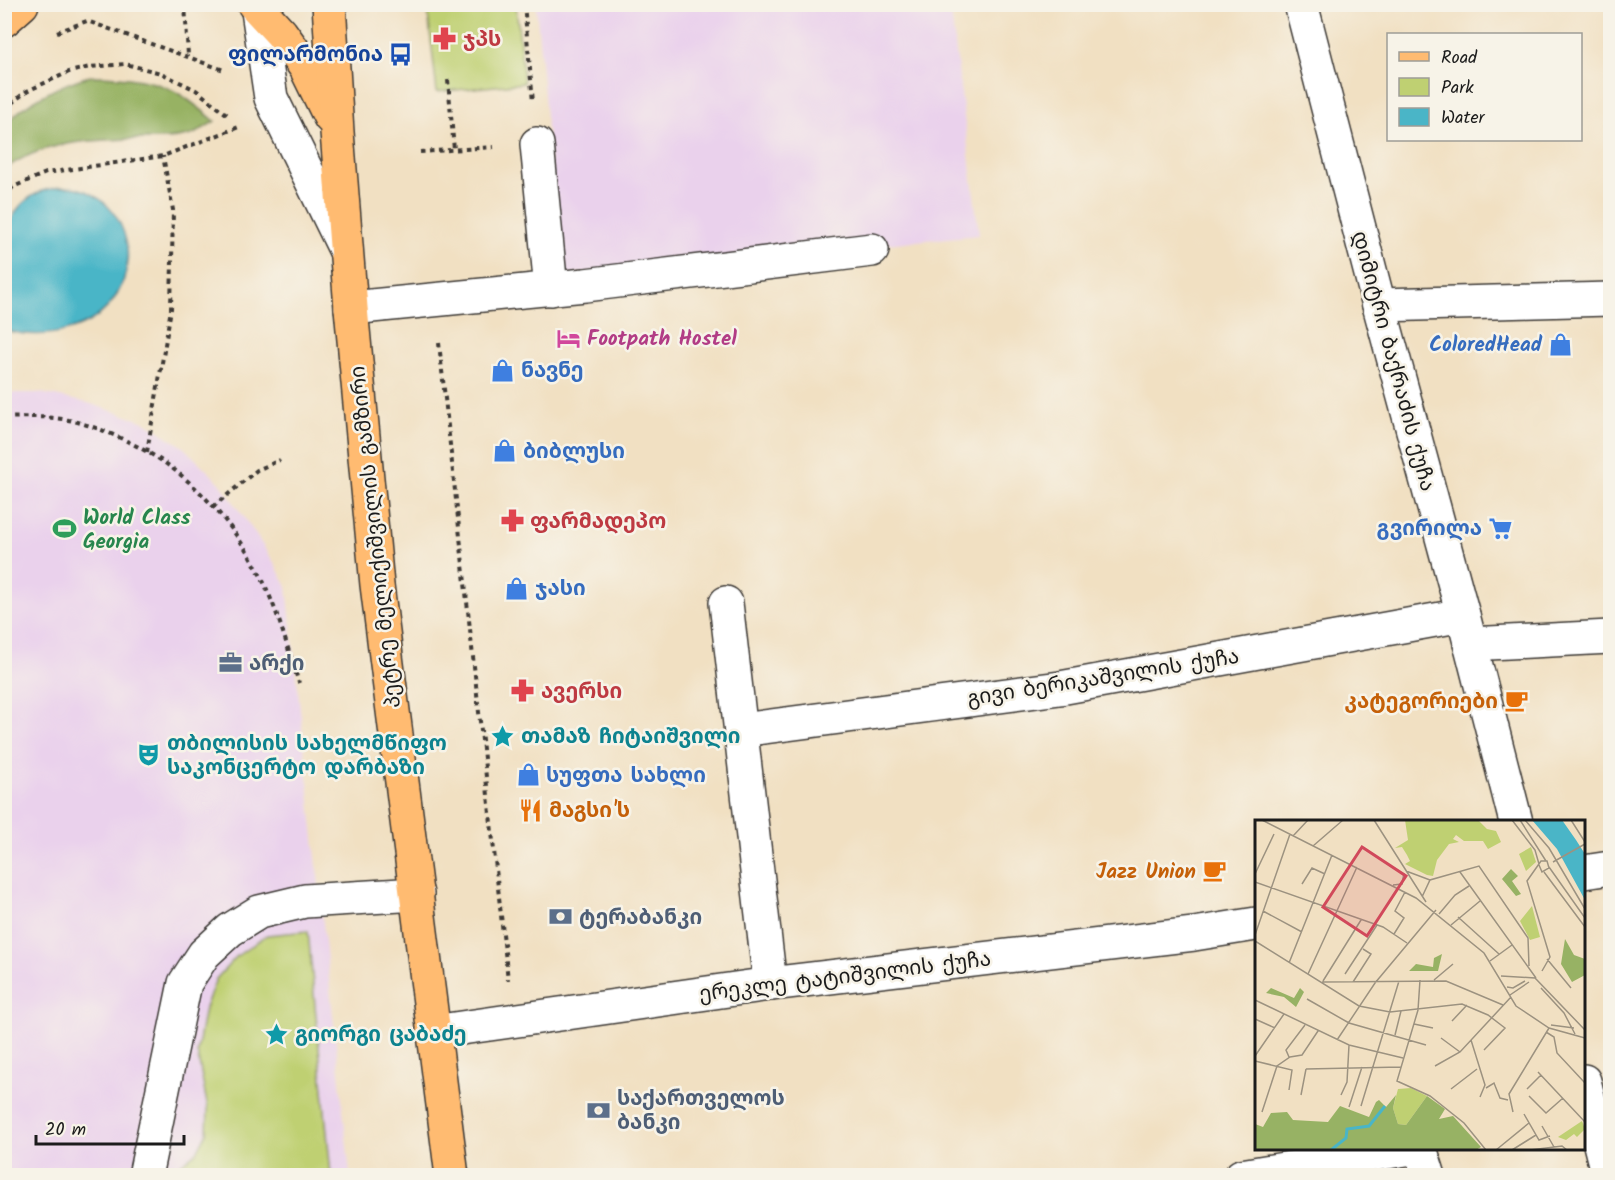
<svg xmlns="http://www.w3.org/2000/svg" width="1615" height="1180" font-family="Kalam,'Noto Sans Georgian',sans-serif">
	<rect width="100%" height="100%" fill="#f7f3e8"/>
	<filter id="ink" filterUnits="userSpaceOnUse"><feTurbulence type="fractalNoise" baseFrequency=".0167" numOctaves="2"/><feDisplacementMap in="SourceGraphic" scale="12" xChannelSelector="R" yChannelSelector="G"/><feConvolveMatrix kernelMatrix="1 2 1 2 8 2 1 2 1" color-interpolation-filters="sRGB"/></filter>
	<filter id="wash" filterUnits="userSpaceOnUse"><feTurbulence type="fractalNoise" baseFrequency=".008" numOctaves="4" result="noise"/><feDisplacementMap in="SourceGraphic" scale="24" xChannelSelector="R" yChannelSelector="G"/><feGaussianBlur stdDeviation="1.35" result="paint"/><feColorMatrix in="noise" values="0 0 0 0 0 0 0 0 0 0 0 0 0 0 0 0 0 1.4 0 .05"/><feComposite in="paint" operator="in"/></filter>
	<g filter="url(#wash)">
		<rect width="100%" height="100%" fill="#f1e0c2"/>
		<!-- built -->
		<g fill="#ead1ec">
			<path d="M536 5H950L979 235 560 275Z"/>
			<path d="M4 393H41L88 403 145 422 182 446 220 483 248 523 273 561 287 587 350 1175H331L307 931 197 1052 208 1109 207 1132 197 1152 167 1174 101 1173V1176L5 1175Z"/>
		</g>
		<!-- green -->
		<g fill="#bfd072" stroke="#6e7647" stroke-width="1.5">
			<path d="M427 5H516L524 83 437 92Z"/>
			<path d="M308 931 331 1175 238 1176 167 1174 197 1152 207 1132 208 1109 197 1052 205 1008 216 979 237 956 267 935Z"/>
		</g>
		<!-- forest -->
		<path fill="#97b264" stroke="#5a6740" stroke-width="1.5" d="M92 76C118 76 153 79 176 92 190 100 203 111 215 121 208 125 199 132 191 135 176 140 157 139 141 139 94 140 44 140 5 169 4 157 2 143 4 132 9 108 70 79 92 76Z"/>
		<!-- water -->
		<path fill="#4ab5c7" stroke="#336872" stroke-width="1.5" d="M59 187C65 187 71 187 77 188 124 201 141 256 116 296 94 332 42 341 5 330V278L9 268C0 237 10 205 40 192 46 189 53 189 59 187Z"/>
	</g>
	<g filter="url(#ink)">
		<g fill="none" stroke-linecap="round" stroke-linejoin="round">
			<defs>
				<g id="minor">
					<path d="M257 4 271 98 346 251"/>
					<path d="M1301 4 1379 305 1463 615 1516 822"/>
					<path d="M537 144 551 289"/>
					<path d="M1379 305 1610 299"/>
					<path d="M351 308 585 285 872 250"/>
					<path d="M726 603 770 984"/>
					<path d="M1470 644 1610 637"/>
					<path d="M741 730 1060 688 1463 615"/>
					<path d="M1584 872 1610 868"/>
					<path d="M433 1032 770 984 1194 934 1256 924"/>
					<path d="M1584 1081 1608 1176"/>
					<path d="M1420 1148 1429 1176"/>
					<path d="M145 1176 185 983 204 954 230 930 259 912 305 901 417 894"/>
					<path d="M1241 1176 1412 1148"/>
				</g>
				<g id="major">
					<path d="M254 4 281 33 306 68 330 117"/>
					<path d="M329 4 337 132 351 308 377 585 452 1176"/>
					<path d="M4 20 22 4"/>
				</g>
			</defs>
			<!-- minor casing -->
			<use href="#minor" stroke="#3c3935" stroke-width="36"/>
			<!-- major casing -->
			<use href="#major" stroke="#3c3935" stroke-width="36"/>
			<!-- path -->
			<g stroke="#3c3935" stroke-width="4" stroke-dasharray="4.5 4.5" stroke-linecap="butt">
				<path d="M185 4 188 56"/>
				<path d="M524 4 533 102"/>
				<path d="M57 32 87 21 224 70"/>
				<path d="M448 80 454 150"/>
				<path d="M4 109 27 91 69 72 90 67 125 64 161 73 196 90 229 116"/>
				<path d="M420 152 494 147"/>
				<path d="M4 197 13 187 46 173 163 156 239 127"/>
				<path d="M439 343 508 980"/>
				<path d="M4 418C26 417 47 416 68 420 104 427 154 452 182 476 217 505 251 550 268 592 281 622 289 653 299 683"/>
				<path d="M147 452 171 309 173 210 163 156"/>
				<path d="M213 507 257 470 280 460"/>
			</g>
			<!-- minor -->
			<use href="#minor" stroke="#fff" stroke-width="33"/>
			<!-- major -->
			<use href="#major" stroke="#ffbb71" stroke-width="33"/>
		</g>
	</g>
	<!-- icons -->
	<defs>
		<symbol id="pharmacy-bare" viewBox="-9 -9 18 18"><path d="M-2-6h4v4h4v4h-4v4h-4v-4h-4v-4h4Z" fill="#e0444e" stroke="#f7f3e8" stroke-width="2.5" paint-order="stroke"/></symbol>
		<symbol id="bus-bare" viewBox="-9 -9 18 18"><path d="M-5-6H5V4H4V6H2V4H-2V6H-4V4H-5ZM-3.5-4V0h7V-4ZM-3.5 1.2v1.5H-2V1.2ZM2 1.2v1.5H3.5V1.2Z" fill="#1a4fb4" stroke="#f7f3e8" stroke-width="2.5" paint-order="stroke"/></symbol>
		<symbol id="hotel-bare" viewBox="-9 -9 18 18"><path d="M-6-4.5h1.5V1H6V5H4.5V3h-9V5H-6ZM-4 0a1.8 1.8 0 1 1 3.6 0ZM.5 0V-2.5h3Q6-2.5 6 0Z" fill="#d1479c" stroke="#f7f3e8" stroke-width="2.5" paint-order="stroke"/></symbol>
		<symbol id="shop-bare" viewBox="-9 -9 18 18"><path d="M-5-2.5h2.3a2.7 3.5 0 0 1 5.4 0H5L5.5 6h-11ZM-1.5-2.5h3a1.5 2.3 0 0 0-3 0Z" fill="#3f7fe0" stroke="#f7f3e8" stroke-width="2.5" paint-order="stroke"/></symbol>
		<symbol id="supermarket-bare" viewBox="-9 -9 18 18"><path d="M-6-5.5h2.5l.6 2H6L4.5 2H-2.5L-4.4-4H-6ZM-1.5 3.2a1.3 1.3 0 1 0 .1 0ZM3 3.2a1.3 1.3 0 1 0 .1 0Z" fill="#3f7fe0" stroke="#f7f3e8" stroke-width="2.5" paint-order="stroke"/></symbol>
		<symbol id="stadium-bare" viewBox="-9 -9 18 18"><path d="M0-5a6.5 5 0 1 0 0 10a6.5 5 0 1 0 0-10ZM-3.5-1.8h7v3.6h-7Z" fill="#2e9e5b" stroke="#f7f3e8" stroke-width="2.5" paint-order="stroke"/></symbol>
		<symbol id="office-bare" viewBox="-9 -9 18 18"><path d="M-6-3h4V-5.5h4V-3h4V5H-6ZM-1-4.5V-3h2v-1.5ZM-6 0V1H6V0Z" fill="#5c6f8a" stroke="#f7f3e8" stroke-width="2.5" paint-order="stroke"/></symbol>
		<symbol id="cafe-bare" viewBox="-9 -9 18 18"><path d="M-5.5-4.5H6V0H3Q3 3.5 0 3.5H-2.5Q-5.5 3.5-5.5 0ZM3-3.2v2h1.7v-2ZM-6 4.5H4V6H-6Z" fill="#e8710a" stroke="#f7f3e8" stroke-width="2.5" paint-order="stroke"/></symbol>
		<symbol id="sight-bare" viewBox="-9 -9 18 18"><path d="M0-6L1.8-2.2L6-1.7L2.9 1.2L3.7 5.4L0 3.3L-3.7 5.4L-2.9 1.2L-6-1.7L-1.8-2.2Z" fill="#0f9aa8" stroke="#f7f3e8" stroke-width="2.5" paint-order="stroke"/></symbol>
		<symbol id="theatre-bare" viewBox="-9 -9 18 18"><path d="M-5-5.5Q0-4 5-5.5V0Q5 5 0 6Q-5 5-5 0ZM-3.3-2.5H-1v1.5H-3.3ZM1-2.5H3.3v1.5H1ZM-2.8 1Q0 5.5 2.8 1Z" fill="#0f9aa8" stroke="#f7f3e8" stroke-width="2.5" paint-order="stroke"/></symbol>
		<symbol id="restaurant-bare" viewBox="-9 -9 18 18"><path d="M-5-6h1v4h1v-4h1v4h1v-4h1v5L-1.5 .5V6h-2V.5L-5-1ZM5-6V6H3V1.5H1.5Q1.5-4 5-6Z" fill="#e8710a" stroke="#f7f3e8" stroke-width="2.5" paint-order="stroke"/></symbol>
		<symbol id="bank-bare" viewBox="-9 -9 18 18"><path d="M-6-4H6V4H-6ZM0-2.3a2.3 2.3 0 1 0 0 4.6a2.3 2.3 0 1 0 0-4.6Z" fill="#5c6f8a" stroke="#f7f3e8" stroke-width="2.5" paint-order="stroke"/></symbol>
	</defs>
	<g fill-rule="evenodd">
		<use href="#pharmacy-bare" x="428" y="22" width="33" height="33"/>
		<use href="#bus-bare" x="384" y="38" width="33" height="33"/>
		<use href="#hotel-bare" x="552" y="322" width="33" height="33"/>
		<use href="#shop-bare" x="1544" y="328" width="33" height="33"/>
		<use href="#shop-bare" x="486" y="354" width="33" height="33"/>
		<use href="#shop-bare" x="488" y="434" width="33" height="33"/>
		<use href="#pharmacy-bare" x="496" y="504" width="33" height="33"/>
		<use href="#supermarket-bare" x="1484" y="512" width="33" height="33"/>
		<use href="#stadium-bare" x="48" y="512" width="33" height="33"/>
		<use href="#shop-bare" x="500" y="572" width="33" height="33"/>
		<use href="#office-bare" x="214" y="646" width="33" height="33"/>
		<use href="#pharmacy-bare" x="506" y="674" width="33" height="33"/>
		<use href="#cafe-bare" x="1500" y="684" width="33" height="33"/>
		<use href="#sight-bare" x="486" y="720" width="33" height="33"/>
		<use href="#theatre-bare" x="132" y="738" width="33" height="33"/>
		<use href="#shop-bare" x="512" y="758" width="33" height="33"/>
		<use href="#restaurant-bare" x="514" y="794" width="33" height="33"/>
		<use href="#cafe-bare" x="1198" y="854" width="33" height="33"/>
		<use href="#bank-bare" x="544" y="900" width="33" height="33"/>
		<use href="#sight-bare" x="260" y="1018" width="33" height="33"/>
		<use href="#bank-bare" x="582" y="1094" width="33" height="33"/>
	</g>
	<g text-anchor="middle" stroke-width="5" stroke-linejoin="round" paint-order="stroke">
		<!-- health labels -->
		<g font-size="21" font-weight="bold" fill="#be3a42" stroke="#f7f3e8" text-anchor="start">
			<text x="463" y="46">ჯპს</text>
			<text x="530" y="528">ფარმადეპო</text>
			<text x="541" y="698">ავერსი</text>
		</g>
		<!-- transit labels -->
		<g font-size="21" font-weight="bold" fill="#164399" stroke="#f7f3e8" text-anchor="end">
			<text x="383" y="61">ფილარმონია</text>
		</g>
		<!-- hotel labels -->
		<g font-size="21" font-weight="bold" fill="#b23c85" stroke="#f7f3e8" text-anchor="start">
			<text x="587" y="345">Footpath Hostel</text>
		</g>
		<!-- shop labels -->
		<g font-size="21" font-weight="bold" fill="#366cbe" stroke="#f7f3e8" text-anchor="start">
			<text x="1542" y="351" text-anchor="end">ColoredHead</text>
			<text x="521" y="377">ნავნე</text>
			<text x="523" y="458">ბიბლუსი</text>
			<text x="1482" y="535" text-anchor="end">გვირილა</text>
			<text x="535" y="595">ჯასი</text>
			<text x="546" y="782">სუფთა სახლი</text>
		</g>
		<!-- street labels -->
		<g font-size="21" fill="#1c1c1c" stroke="#f7f3e8">
			<text transform="translate(1394 361) rotate(75)" y="7">დიმიტრი ბაქრაძის ქუჩა</text>
			<text transform="translate(375 537) rotate(-96)" y="7">პეტრე მელიქიშვილის გამზირი</text>
			<text transform="translate(1103 677) rotate(-9)" y="7">გივი ბერიკაშვილის ქუჩა</text>
			<text transform="translate(845 976) rotate(-7)" y="7">ერეკლე ტატიშვილის ქუჩა</text>
		</g>
		<!-- leisure labels -->
		<g font-size="21" font-weight="bold" fill="#27864d" stroke="#f7f3e8" text-anchor="start">
			<text x="83" y="524">World Class<tspan x="83" dy="24">Georgia</tspan></text>
		</g>
		<!-- service labels -->
		<g font-size="21" font-weight="bold" fill="#4e5e75" stroke="#f7f3e8" text-anchor="start">
			<text x="249" y="670">არქი</text>
			<text x="579" y="924">ტერაბანკი</text>
			<text x="617" y="1105">საქართველოს<tspan x="617" dy="24">ბანკი</tspan></text>
		</g>
		<!-- food labels -->
		<g font-size="21" font-weight="bold" fill="#c56008" stroke="#f7f3e8" text-anchor="end">
			<text x="1498" y="708">კატეგორიები</text>
			<text x="549" y="817" text-anchor="start">მაგსი'ს</text>
			<text x="1196" y="878">Jazz Union</text>
		</g>
		<!-- culture labels -->
		<g font-size="21" font-weight="bold" fill="#0d838f" stroke="#f7f3e8" text-anchor="start">
			<text x="521" y="743">თამაზ ჩიტაიშვილი</text>
			<text x="167" y="750">თბილისის სახელმწიფო<tspan x="167" dy="24">საკონცერტო დარბაზი</tspan></text>
			<text x="295" y="1041">გიორგი ცაბაძე</text>
		</g>
	</g>
	<!-- overview -->
	<g transform="translate(1255 820)">
		<rect width="330" height="330" fill="#f1e0c2"/>
		<path d="M150 0H223L232 9 241 11 246 22 233 29 228 21H209L201 15 198 19 204 22 194 24 182 40 178 56 172 55 150 44 155 41 152 35 147 27 140 28 153 20ZM276 27 281 42 271 51 264 34ZM277 86 285 117 275 120 265 101ZM156 268 172 276 151 305 143 304 138 288 143 269ZM327 301 330 309 322 317 319 314 311 320 303 317Z" fill="#bfd072"/>
		<path d="M256 49 263 56 257 61 266 74 261 76 247 59ZM310 119 319 135 330 139V155L317 162 306 144ZM187 134 183 151H154L161 144 178 147 179 138ZM16 168 39 178 45 168 49 172 41 187 29 177 11 173ZM141 275 138 288 143 304 151 305 172 276 190 289 184 299 198 296 226 327 221 330H0V304L8 307 16 293 32 292 38 300 73 302 85 286 114 297 121 282 124 280 131 287Z" fill="#97b264"/>
		<path d="M277 0H307L321 20 330 34V80L302 29Z" fill="#4ab5c7"/>
		<path fill="none" stroke="#4ab5c7" stroke-width="3" d="M76 330 91 318 92 309 114 306 130 286"/>
		<path fill="none" stroke="#9c9280" stroke-width="1.5" d="M7 0 161 78 229 133 261 186 294 208 330 218M119 0 171 82M257 0 280 30 284 44M265 0 291 41M270 0 294 28 330 89M316 0 330 22M38 16 53 0M58 26 88 0M298 42 330 24M284 45 287 52 294 48 292 41H286L272 61 295 137 287 151M294 47 330 98M151 51 175 60M205 52 281 158M289 52 330 107M0 54 19 14M0 62 128 107 152 123M47 64 57 48 70 54M138 65 147 64 149 53M167 77 175 60 224 46 273 118 274 146M8 91 47 112M184 94 200 75 214 66M203 97 244 134M196 105 225 81M139 114 149 98 140 91 150 72M0 115 35 14M0 121 104 186 135 192 207 184 233 195 250 208 229 230M292 139 316 168M235 141 257 125M34 143 77 35M53 154 102 47M90 154 122 105M246 156 280 158 330 210M165 160 163 190 142 261 175 276 209 303 231 330M179 160 198 144M68 161 106 100M67 162 191 161 248 185M98 162 116 134 108 129M252 167 258 168 270 161M286 168 309 193 320 214M255 175 274 162M52 179 94 203 171 225M0 180 94 225 148 238M0 199 20 208M197 201 212 185M159 204 178 208M296 205 319 208M291 212 299 217 302 233 330 263M140 215 146 191M186 218 205 232M82 220 120 163 181 90M216 220 230 265 225 277M0 236 29 194M34 237 31 230 50 205M0 241 37 250 34 270M180 246 205 232 256 177M51 249 146 247M283 252 330 302M231 268 239 263 245 278 253 280M196 269 222 249M272 269 286 255M46 275 51 249M86 275 92 262 94 225M274 276 291 293 308 278M106 286 144 161M94 287 107 247M7 292 22 246 35 237 47 235 63 211M258 292 254 274 294 208M269 294 284 320 295 316M287 306 299 327M241 330 274 303M257 330 281 315M275 330 307 326 312 330"/>
		<path fill="#d1495b" fill-opacity="0.15" stroke="#d1495b" stroke-width="3" d="M107 27 151 56 112 116 68 87Z"/>
		<rect width="330" height="330" fill="none" stroke="#1c1c1c" stroke-width="3"/>
	</g>
	<!-- margin -->
	<rect width="1615" height="1180" fill="none" stroke="#f7f3e8" stroke-width="24"/>
	<!-- legend -->
	<rect x="1387" y="33" width="195" height="108" fill="#f7f3e8" stroke="#9f9d96" stroke-width="1.5"/>
	<rect x="1399" y="52" width="30" height="9" fill="#ffbb71" stroke="#9f9d96" stroke-width="1.5"/>
	<text x="1441" y="63" font-size="18" fill="#1c1c1c">Road</text>
	<rect x="1399" y="78" width="30" height="18" fill="#bfd072" stroke="#9f9d96" stroke-width="1.5"/>
	<text x="1441" y="93" font-size="18" fill="#1c1c1c">Park</text>
	<rect x="1399" y="108" width="30" height="18" fill="#4ab5c7" stroke="#9f9d96" stroke-width="1.5"/>
	<text x="1441" y="123" font-size="18" fill="#1c1c1c">Water</text>
	<!-- scale -->
	<path d="M36 1135v9h148v-9" fill="none" stroke="#1c1c1c" stroke-width="3"/>
	<text x="45" y="1135" font-size="18" fill="#1c1c1c" stroke="#f7f3e8" stroke-width="4.5" paint-order="stroke">20 m</text>
</svg>
